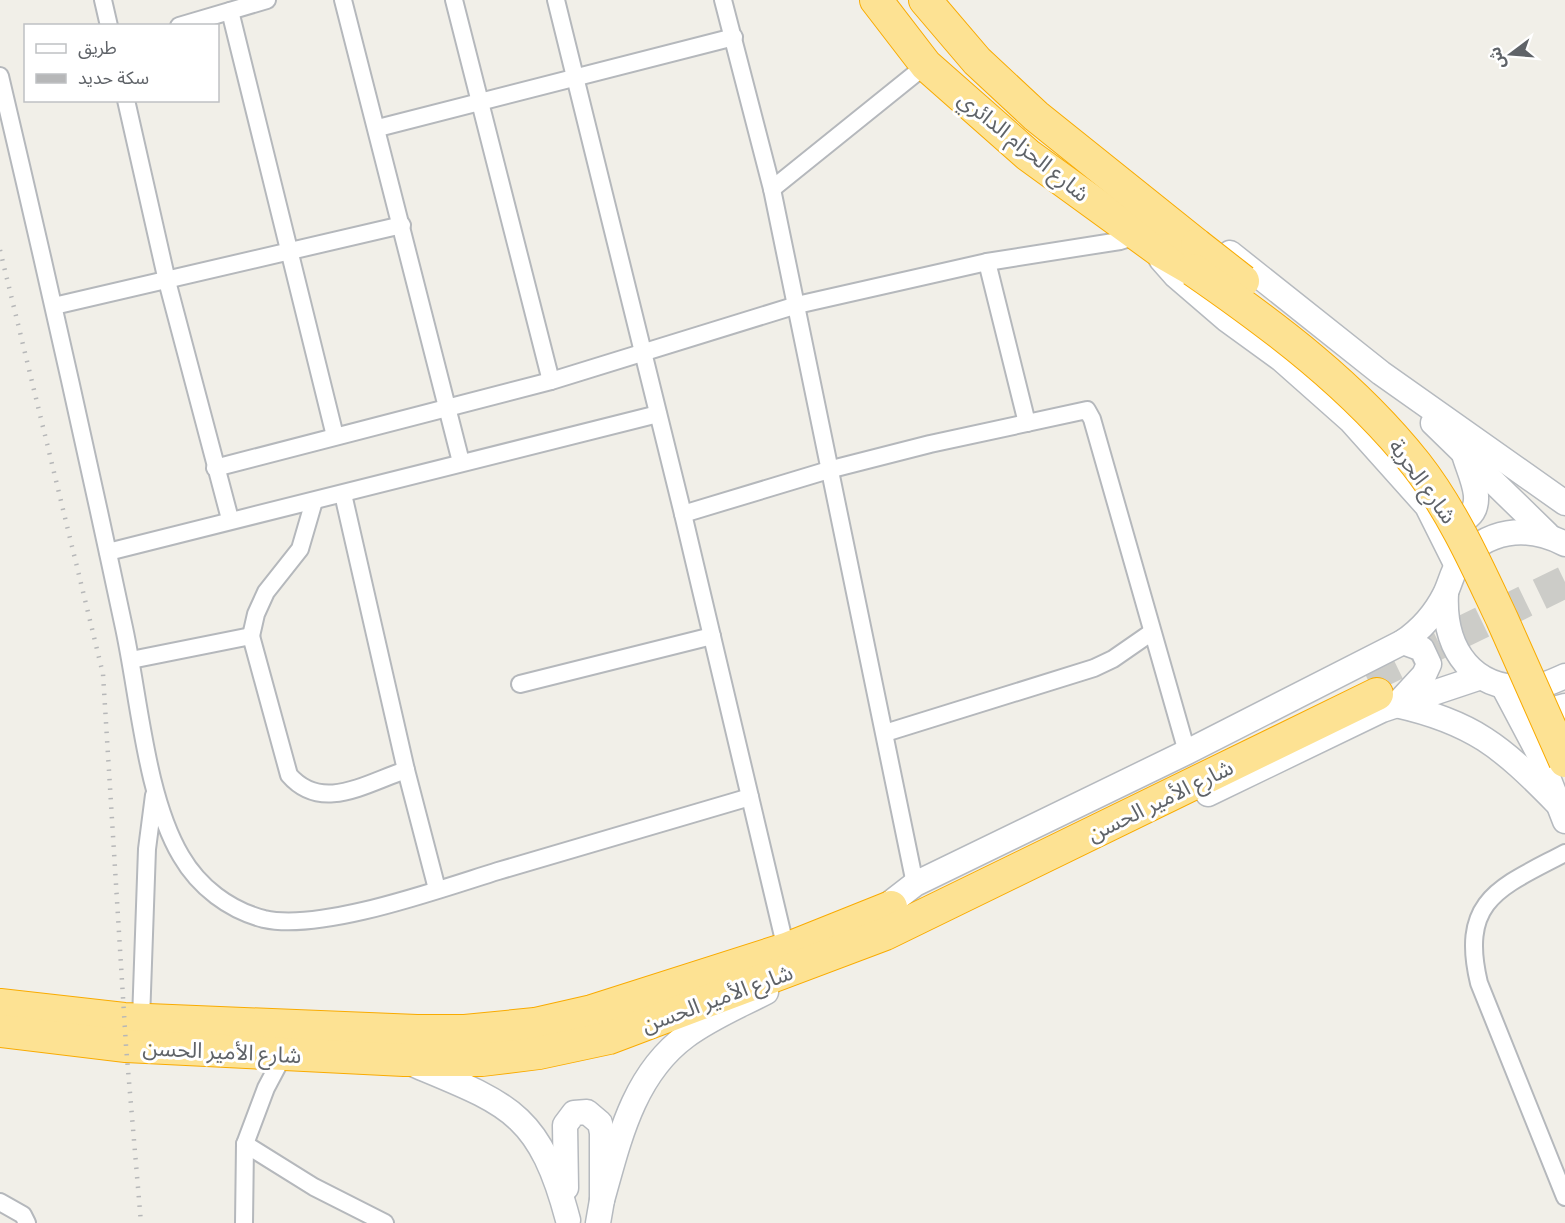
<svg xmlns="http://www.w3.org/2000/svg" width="1565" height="1223" font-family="'Exo 2','Noto Sans Arabic',sans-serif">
	<rect width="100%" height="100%" fill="#f1efe8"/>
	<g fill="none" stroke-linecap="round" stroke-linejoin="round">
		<!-- highway-tunnel -->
		<path stroke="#ccccc8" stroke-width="32" stroke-dasharray="32 16" stroke-linecap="butt" d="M1367 678 1565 582"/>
		<defs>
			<g id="street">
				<path d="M103 0 109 26"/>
				<path d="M343 0 461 462"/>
				<path d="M454 0 551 381"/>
				<path d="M556 0 683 514 786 949"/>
				<path d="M723 0 772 189 915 884"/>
				<path d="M230 11 335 436"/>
				<path d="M179 26 267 0"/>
				<path d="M0 76C43 258 84 440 123 623 139 694 145 795 181 856 199 887 229 910 264 919 321 932 440 889 498 871 582 846 666 821 750 797"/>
				<path d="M126 100 167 281 230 519"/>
				<path d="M378 128 734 37"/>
				<path d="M772 189 926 65"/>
				<path d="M987 262 1027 423"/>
				<path d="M54 306 402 225"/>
				<path d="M215 468 551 381 797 305 987 262 1120 241 1139 235"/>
				<path d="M343 494 406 770 437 889"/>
				<path d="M683 514 832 469 930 444 1087 410 1092 419 1187 752"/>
				<path d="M108 552 658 414"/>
				<path d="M251 636 256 614 266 592 300 549 314 501"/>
				<path d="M131 660 251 636 289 775C322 813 366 783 406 770"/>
				<path d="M520 684 712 636"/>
				<path d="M885 733 1094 668 1113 659 1152 632"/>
				<path d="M1565 853C1501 887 1459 899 1479 983L1565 1197"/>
				<path d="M141 1020 147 849 154 795"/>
				<path d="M245 1144 314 1187 385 1223"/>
				<path d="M0 1202 23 1215 27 1223"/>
				<path d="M244 1223 245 1144 266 1088 284 1054"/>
			</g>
			<g id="secondary">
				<path d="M1230 253 1381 373 1565 503"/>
				<path d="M1161 259 1176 276 1226 319 1281 359 1351 421 1427 506 1457 566"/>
				<path d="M1433 423 1547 534"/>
				<path d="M1441 519C1450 523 1459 524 1468 517 1486 502 1469 473 1464 454"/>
				<path d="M1446 593C1443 650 1473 693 1534 687 1544 686 1556 680 1565 676"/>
				<path d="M1503 686 1539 754 1565 821"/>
				<path d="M1400 701 1424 675 1429 664 1422 649 1403 642"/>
				<path d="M1396 705C1473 722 1502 747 1556 802"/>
				<path d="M1539 731C1542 718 1551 709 1565 706"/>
				<path d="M1208 794 1382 710 1481 677"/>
				<path d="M875 915 915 884 1187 752 1403 642C1422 629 1435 614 1445 594 1450 584 1452 573 1458 564 1486 529 1527 524 1565 544"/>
				<path d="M410 1063C508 1104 539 1111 568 1220"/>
				<path d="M566 1188 565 1125 574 1113 587 1112 600 1123 602 1133V1200L598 1223"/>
				<path d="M602 1200C619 1140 633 1075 686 1036 710 1018 739 1006 766 992"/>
			</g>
			<g id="highway">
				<path d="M876 0 926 65 1028 155 1160 251 1193 270"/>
				<path d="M925 0 977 61 1036 116 1197 245"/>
				<path d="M0 1005 124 1019 417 1031H465L535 1024 592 1011 786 949 891 907"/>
				<path d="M0 1031 126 1046 404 1060H482L539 1053 609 1038 885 934 1377 694"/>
			</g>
		</defs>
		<!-- street casing -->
		<use href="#street" stroke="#b5b8bc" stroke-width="20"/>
		<!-- secondary casing -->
		<use href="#secondary" stroke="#b6babf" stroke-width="27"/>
		<!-- highway casing -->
		<use href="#highway" stroke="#f9ab00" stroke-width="34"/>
		<!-- street -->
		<use href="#street" stroke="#fff" stroke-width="16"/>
		<!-- secondary -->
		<use href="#secondary" stroke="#fff" stroke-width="24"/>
		<!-- highway -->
		<use href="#highway" stroke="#fde293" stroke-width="32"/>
		<!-- rail -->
		<path stroke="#b6b7b8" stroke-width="4.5" stroke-dasharray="1.5 8" stroke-linecap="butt" d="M0 250 103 674 126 1046 141 1223"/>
		<defs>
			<g id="highway-bridge">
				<path d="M1197 245 1243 281"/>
				<path d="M1193 270C1274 326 1354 386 1416 464 1452 510 1477 566 1502 619 1523 666 1544 713 1565 761"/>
			</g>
		</defs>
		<!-- highway-bridge casing -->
		<use href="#highway-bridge" stroke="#f9ab00" stroke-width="34" stroke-linecap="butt"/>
		<!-- highway-bridge -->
		<use href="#highway-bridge" stroke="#fde293" stroke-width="32"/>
	</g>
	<g text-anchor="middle" stroke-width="6" stroke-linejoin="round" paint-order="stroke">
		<!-- street labels -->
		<g font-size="22" fill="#5f6368" stroke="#fff">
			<text transform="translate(1024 146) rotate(39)" y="8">شارع الحزام الدائري</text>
			<text transform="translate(1423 481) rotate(54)" y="8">شارع الحرية</text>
			<text transform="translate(1160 800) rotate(-26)" y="8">شارع الأمير الحسن</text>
			<text transform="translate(717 998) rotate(-20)" y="8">شارع الأمير الحسن</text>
			<text transform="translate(222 1051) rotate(3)" y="8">شارع الأمير الحسن</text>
		</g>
	</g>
	<!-- legend -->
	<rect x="24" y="24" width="195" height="78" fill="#ffffff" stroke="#bfc1c3" stroke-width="1.5"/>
	<rect x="36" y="44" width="30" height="9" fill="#ffffff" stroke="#bfc1c3" stroke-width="1.5"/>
	<text x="78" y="54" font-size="18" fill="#5f6368">طريق</text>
	<rect x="36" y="74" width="30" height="9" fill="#b6b7b8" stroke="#bfc1c3" stroke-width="1.5"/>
	<text x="78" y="84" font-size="18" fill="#5f6368">سكة حديد</text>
	<!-- north arrow -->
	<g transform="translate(1511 54) rotate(254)" stroke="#ffffff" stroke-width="4.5" paint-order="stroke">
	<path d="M0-4.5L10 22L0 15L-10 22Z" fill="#5f6368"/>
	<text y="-9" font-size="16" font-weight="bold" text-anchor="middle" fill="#5f6368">ش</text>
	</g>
</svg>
